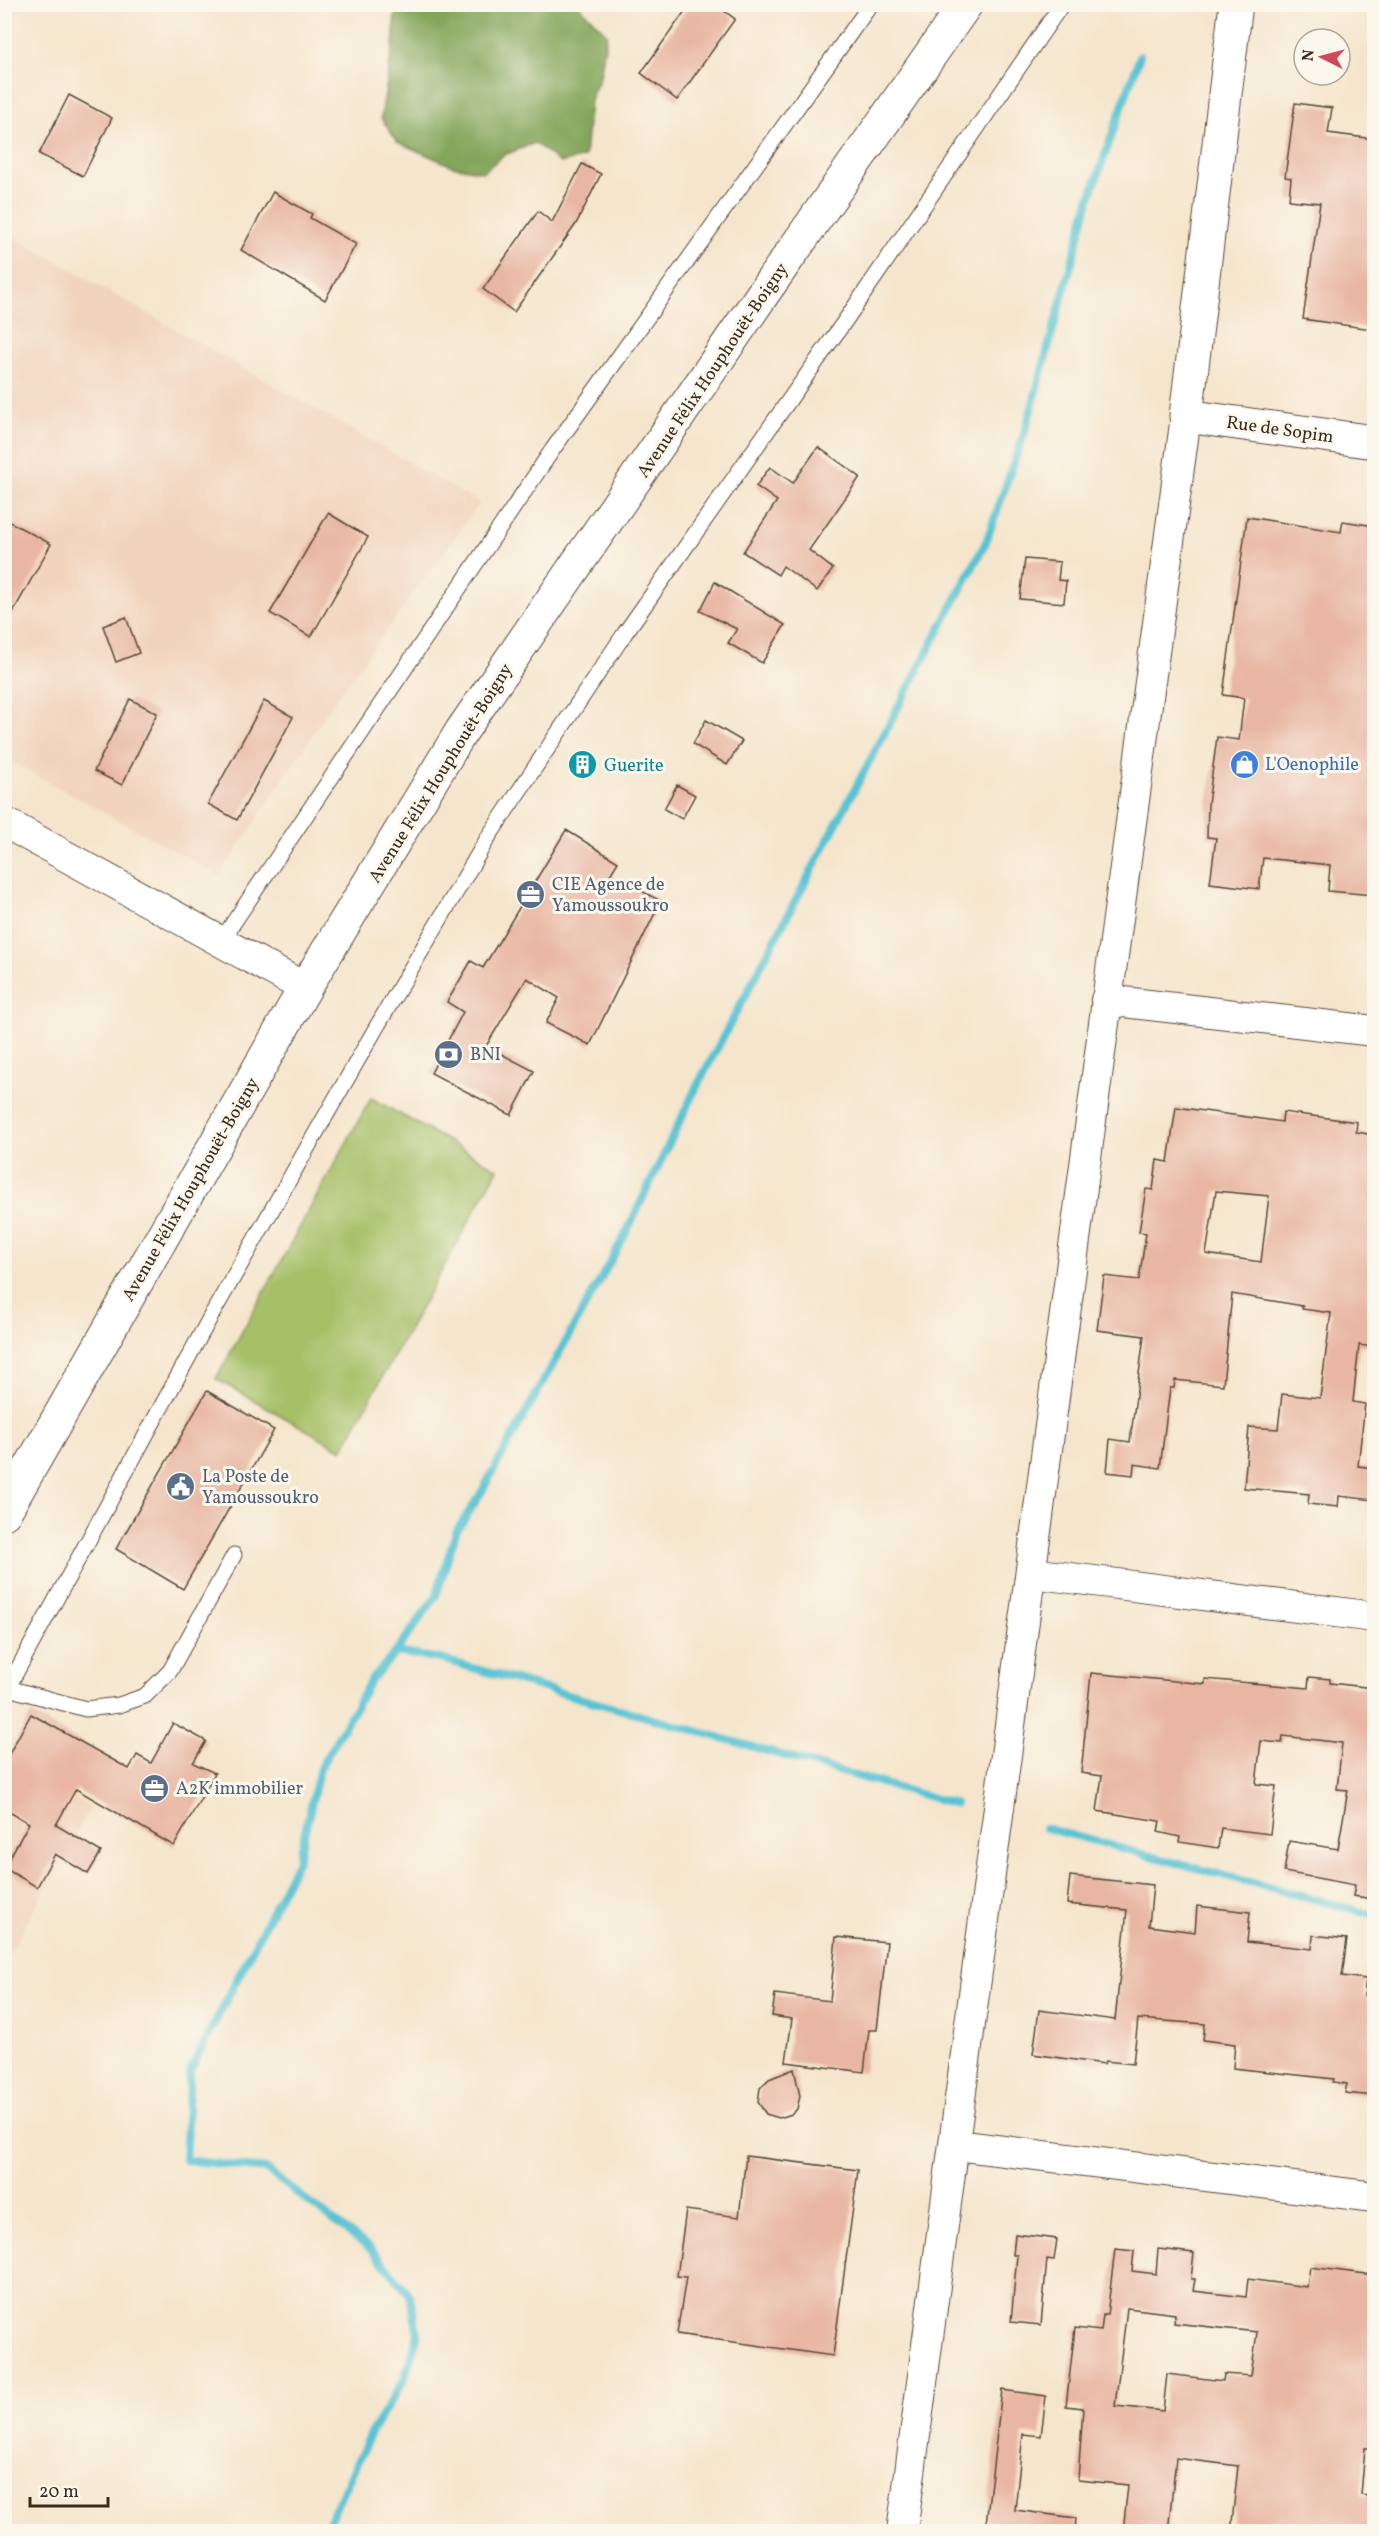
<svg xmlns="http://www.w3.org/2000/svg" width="1379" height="2536" font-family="Vollkorn,serif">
	<rect width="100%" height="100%" fill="#fbf7ec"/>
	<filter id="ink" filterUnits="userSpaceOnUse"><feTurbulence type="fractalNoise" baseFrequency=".0167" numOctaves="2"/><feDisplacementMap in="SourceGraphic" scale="12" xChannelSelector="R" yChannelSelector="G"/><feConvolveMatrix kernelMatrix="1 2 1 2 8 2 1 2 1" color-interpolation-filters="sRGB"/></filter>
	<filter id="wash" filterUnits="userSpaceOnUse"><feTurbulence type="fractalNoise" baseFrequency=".008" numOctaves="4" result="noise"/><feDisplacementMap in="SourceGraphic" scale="24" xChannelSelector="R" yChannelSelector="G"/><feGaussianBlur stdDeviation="1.35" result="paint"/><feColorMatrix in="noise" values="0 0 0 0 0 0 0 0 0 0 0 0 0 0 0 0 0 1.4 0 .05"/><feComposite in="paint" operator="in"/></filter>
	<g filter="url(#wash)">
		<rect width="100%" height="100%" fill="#f5e5cc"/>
		<!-- built -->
		<g fill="#f2d4be">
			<path d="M5 232 480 503 333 703 220 876 5 758 4 529 9 521 5 519Z"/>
			<path d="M31 1714 97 1751 72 1796 91 1807 5 1962V1758L7 1759Z"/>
		</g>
		<!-- green -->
		<path fill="#a6c067" stroke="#707542" stroke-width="1.5" d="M371 1098 498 1169 342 1450 216 1379Z"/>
		<!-- forest -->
		<path fill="#84a65c" stroke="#60683d" stroke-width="1.5" d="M395 5H578L607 34 600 77 590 100 585 157 560 163 535 143 504 155 483 172 452 166 397 142 381 118 394 37Z"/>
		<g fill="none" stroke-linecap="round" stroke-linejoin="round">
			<!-- stream -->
			<g stroke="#58c3d3" stroke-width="8">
				<path d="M396 1652 441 1659 955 1804"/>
				<path d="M1045 1828 1374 1915"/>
				<path d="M324 2532 372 2431 404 2380 418 2334 410 2295 371 2249 265 2169 185 2160 190 2071 298 1860 320 1768 371 1680 396 1652 436 1596 456 1532 481 1493 625 1235 695 1090 986 542 1026 428 1089 200 1140 56"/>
			</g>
		</g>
		<g id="blocks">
			<!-- building -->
			<g fill="#e8b6a2" fill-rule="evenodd">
				<path d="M690 4H715L735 19 677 100 641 73Z"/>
				<path d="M69 95 112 118 83 176 39 154Z"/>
				<path d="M1295 103 1332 108 1328 133 1374 139V307L1371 329 1303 319 1320 203 1289 200 1291 178 1285 177Z"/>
				<path d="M582 164 601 174 576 224 514 312 483 289 538 211 552 222Z"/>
				<path d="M273 192 312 214 310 218 356 244 325 300 241 250Z"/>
				<path d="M818 447 860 477 809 550 833 569 817 591 783 566 778 575 743 552 777 501 756 486 770 467 793 483Z"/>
				<path d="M328 513 368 537 311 637 270 613Z"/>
				<path d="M1247 517 1341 532 1343 521 1374 526V895L1328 891 1330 865 1263 858 1259 889 1210 883 1216 838 1207 837 1208 804 1217 737 1239 740 1244 698 1223 695Z"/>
				<path d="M4 519 51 544 4 628Z"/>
				<path d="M1025 559 1060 562 1058 580 1066 581 1064 603 1020 599Z"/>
				<path d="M715 582 785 625 762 663 728 643 737 629 700 611Z"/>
				<path d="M126 617 139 653 116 662 103 626Z"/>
				<path d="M130 699 157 713 122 785 94 771Z"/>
				<path d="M264 701 293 717 237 820 208 804Z"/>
				<path d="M706 720 742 741 727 765 693 744Z"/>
				<path d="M677 785 695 795 682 819 664 809Z"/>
				<path d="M566 830 618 862 610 875 661 901 590 1045 546 1023 559 998 527 978 486 1046 534 1071 511 1115 431 1073 463 1012 447 1002 471 961 483 968Z"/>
				<path d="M1176 1107 1282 1122 1283 1112 1357 1122 1356 1132 1374 1135V1241L1370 1279 1374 1280V1347L1359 1345 1353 1402 1365 1404 1358 1466 1374 1468V1500L1339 1496 1338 1507 1308 1504 1309 1494 1244 1488 1249 1427 1278 1429 1282 1394 1320 1398 1331 1313 1302 1309 1303 1306 1232 1294 1223 1385 1175 1380 1174 1388H1170L1160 1468 1134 1464 1133 1475 1107 1472 1110 1439 1130 1442 1144 1336 1097 1330 1104 1276 1139 1280 1146 1233 1139 1232 1146 1189 1153 1190 1157 1160 1168 1162ZM1216 1191 1269 1196 1261 1262 1206 1254Z"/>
				<path d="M207 1391 274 1430 183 1589 116 1549Z"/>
				<path d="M1091 1673 1205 1684V1679L1308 1688 1309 1677 1330 1679V1683L1374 1688V1899L1353 1896 1355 1885 1284 1872 1289 1841 1338 1849 1348 1790 1337 1789 1342 1743 1283 1736 1282 1743 1261 1741 1256 1784 1276 1786 1270 1834 1221 1828 1218 1848 1179 1842 1180 1837 1158 1832 1160 1821 1097 1811 1102 1776 1081 1773Z"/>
				<path d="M31 1714 129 1769 137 1755 151 1763 173 1723 206 1741 193 1763 215 1773 174 1846 76 1789 56 1825 101 1852 88 1874 55 1854 37 1887 4 1868 29 1823 4 1809V1763Z"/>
				<path d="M1070 1876 1153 1885 1149 1926 1195 1932 1197 1906 1250 1912 1247 1942 1312 1949 1313 1935 1347 1939 1342 1976 1366 1979 1364 1996 1374 1998V2096L1345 2093 1347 2084 1333 2082 1334 2079 1233 2068 1235 2044 1203 2040 1205 2024 1138 2019 1133 2064 1105 2061 1104 2064 1033 2054 1039 2010 1115 2020 1127 1910 1067 1904Z"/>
				<path d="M836 1937 887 1942 877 2030H869L864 2072 786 2062 792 2019 772 2016 775 1994 830 2001Z"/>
				<path d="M794 2069 800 2096 797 2109 792 2114 779 2118 766 2114 758 2102 760 2088 769 2079Z"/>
				<path d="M746 2156 858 2170 833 2356 677 2334 686 2277 677 2276 686 2210 739 2217Z"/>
				<path d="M1015 2234 1057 2239 1054 2260 1047 2259 1041 2325 1011 2322 1017 2255H1013Z"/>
				<path d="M1115 2249 1134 2251 1132 2271 1156 2274 1158 2249 1194 2253 1191 2279H1195L1193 2291 1246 2297 1248 2279 1307 2287 1310 2267 1374 2275V2409L1370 2448H1365L1361 2495 1374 2497V2532H1231L1238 2466 1176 2458 1168 2532H1123L1128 2485 1078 2480 1083 2408 1066 2406 1075 2328 1101 2331 1103 2315H1107ZM1127 2308 1175 2314 1174 2323 1257 2332 1251 2376 1224 2374 1223 2381 1167 2374 1163 2411 1115 2406Z"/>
				<path d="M1002 2390 1046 2396 1041 2436 1023 2434 1015 2510 1076 2518 1075 2532H985Z"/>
			</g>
		</g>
	</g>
	<g filter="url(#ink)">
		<use href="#blocks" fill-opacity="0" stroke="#574638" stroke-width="1.5"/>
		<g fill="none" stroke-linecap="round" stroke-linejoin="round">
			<defs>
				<g id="lane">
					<path d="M221 941 553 449 871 4"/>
					<path d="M4 1687 86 1709 119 1705 145 1696 170 1671 234 1555"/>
					<path d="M7 1689 211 1316 376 1028 489 836 625 633 847 318 1062 4"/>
				</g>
				<g id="street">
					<path d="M4 822 305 988"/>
					<path d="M1106 1000 1374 1031"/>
					<path d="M1032 1573 1374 1617"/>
					<path d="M956 2145 1374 2197"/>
					<path d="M902 2532C1000 1827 1089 1121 1186 416"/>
				</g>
				<path id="secondary" d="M1236 4 1186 416 1374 442"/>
				<path id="highway" d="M4 1513 305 988 461 732 762 295 966 4"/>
			</defs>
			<!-- lane casing -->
			<use href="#lane" stroke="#574638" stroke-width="17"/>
			<!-- street casing -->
			<use href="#street" stroke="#574638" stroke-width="32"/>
			<!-- secondary casing -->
			<use href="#secondary" stroke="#574638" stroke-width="35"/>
			<!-- highway casing -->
			<use href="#highway" stroke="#574638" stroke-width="35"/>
			<!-- lane -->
			<use href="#lane" stroke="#fff" stroke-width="15"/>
			<!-- street -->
			<use href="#street" stroke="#fff" stroke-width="30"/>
			<!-- secondary -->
			<use href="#secondary" stroke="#fff" stroke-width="33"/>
			<!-- highway -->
			<use href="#highway" stroke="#fff" stroke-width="33"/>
		</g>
	</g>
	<!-- icons -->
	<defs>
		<symbol id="shop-disc" viewBox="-11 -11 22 22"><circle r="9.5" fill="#3f7fe0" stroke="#fbf7ec"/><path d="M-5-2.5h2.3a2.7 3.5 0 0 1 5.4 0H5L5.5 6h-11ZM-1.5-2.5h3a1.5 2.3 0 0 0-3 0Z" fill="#fff"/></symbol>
		<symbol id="building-disc" viewBox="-11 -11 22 22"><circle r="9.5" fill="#0f9aa8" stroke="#fbf7ec"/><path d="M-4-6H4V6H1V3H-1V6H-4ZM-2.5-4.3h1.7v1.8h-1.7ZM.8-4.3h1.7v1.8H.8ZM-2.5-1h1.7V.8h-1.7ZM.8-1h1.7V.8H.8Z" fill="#fff"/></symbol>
		<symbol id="office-disc" viewBox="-11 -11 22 22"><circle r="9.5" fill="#5c6f8a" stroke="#fbf7ec"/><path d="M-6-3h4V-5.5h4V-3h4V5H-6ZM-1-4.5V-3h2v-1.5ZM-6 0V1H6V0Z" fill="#fff"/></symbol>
		<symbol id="bank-disc" viewBox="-11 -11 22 22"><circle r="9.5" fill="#5c6f8a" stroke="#fbf7ec"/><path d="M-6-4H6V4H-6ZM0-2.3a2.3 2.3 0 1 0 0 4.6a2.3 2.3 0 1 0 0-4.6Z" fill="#fff"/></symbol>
		<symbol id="civic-disc" viewBox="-11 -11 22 22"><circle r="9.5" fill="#5c6f8a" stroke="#fbf7ec"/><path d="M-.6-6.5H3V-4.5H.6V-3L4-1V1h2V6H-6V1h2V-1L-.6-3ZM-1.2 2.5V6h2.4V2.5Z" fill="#fff"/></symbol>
	</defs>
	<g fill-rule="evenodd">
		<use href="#shop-disc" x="1228" y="748" width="33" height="33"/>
		<use href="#building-disc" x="566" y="748" width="33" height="33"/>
		<use href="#office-disc" x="514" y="878" width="33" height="33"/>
		<use href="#bank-disc" x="432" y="1038" width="33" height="33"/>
		<use href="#civic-disc" x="164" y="1470" width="33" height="33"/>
		<use href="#office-disc" x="138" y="1772" width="33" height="33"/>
	</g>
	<g text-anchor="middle" stroke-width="6" stroke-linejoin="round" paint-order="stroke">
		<!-- street labels -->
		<g font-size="18" fill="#3b2a1e" stroke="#fbf7ec">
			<text transform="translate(712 370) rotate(-56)" y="6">Avenue Félix Houphouët-Boigny</text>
			<text transform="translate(1280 429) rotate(8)" y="6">Rue de Sopim</text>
			<text transform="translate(440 773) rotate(-58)" y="6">Avenue Félix Houphouët-Boigny</text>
			<text transform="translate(190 1189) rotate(-60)" y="6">Avenue Félix Houphouët-Boigny</text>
		</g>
		<!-- shop labels -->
		<g font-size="18" fill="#366cbe" stroke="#fbf7ec" text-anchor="start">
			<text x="1265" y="770">L'Oenophile</text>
		</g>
		<!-- culture labels -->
		<g font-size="18" fill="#0d838f" stroke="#fbf7ec" text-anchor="start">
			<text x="604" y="771">Guerite</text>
		</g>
		<!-- service labels -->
		<g font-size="18" fill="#4e5e75" stroke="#fbf7ec" text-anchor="start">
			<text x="552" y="890">CIE Agence de<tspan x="552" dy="21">Yamoussoukro</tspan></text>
			<text x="470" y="1060">BNI</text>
			<text x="202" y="1482">La Poste de<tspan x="202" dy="21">Yamoussoukro</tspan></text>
			<text x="176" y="1794">A2K immobilier</text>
		</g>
	</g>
	<!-- margin -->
	<rect width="1379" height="2536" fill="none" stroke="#fbf7ec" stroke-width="24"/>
	<!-- north arrow -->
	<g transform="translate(1322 57) rotate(276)"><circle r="28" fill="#fbf7ec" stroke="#aea59a" stroke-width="1.5"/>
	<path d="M0-4.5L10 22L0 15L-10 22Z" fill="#d1495b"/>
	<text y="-9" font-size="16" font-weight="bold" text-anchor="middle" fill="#3b2a1e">N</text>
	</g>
	<!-- scale -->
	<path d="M30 2497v9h78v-9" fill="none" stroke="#3b2a1e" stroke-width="3"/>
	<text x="39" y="2497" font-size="18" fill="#3b2a1e" stroke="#fbf7ec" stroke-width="4.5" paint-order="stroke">20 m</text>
</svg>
